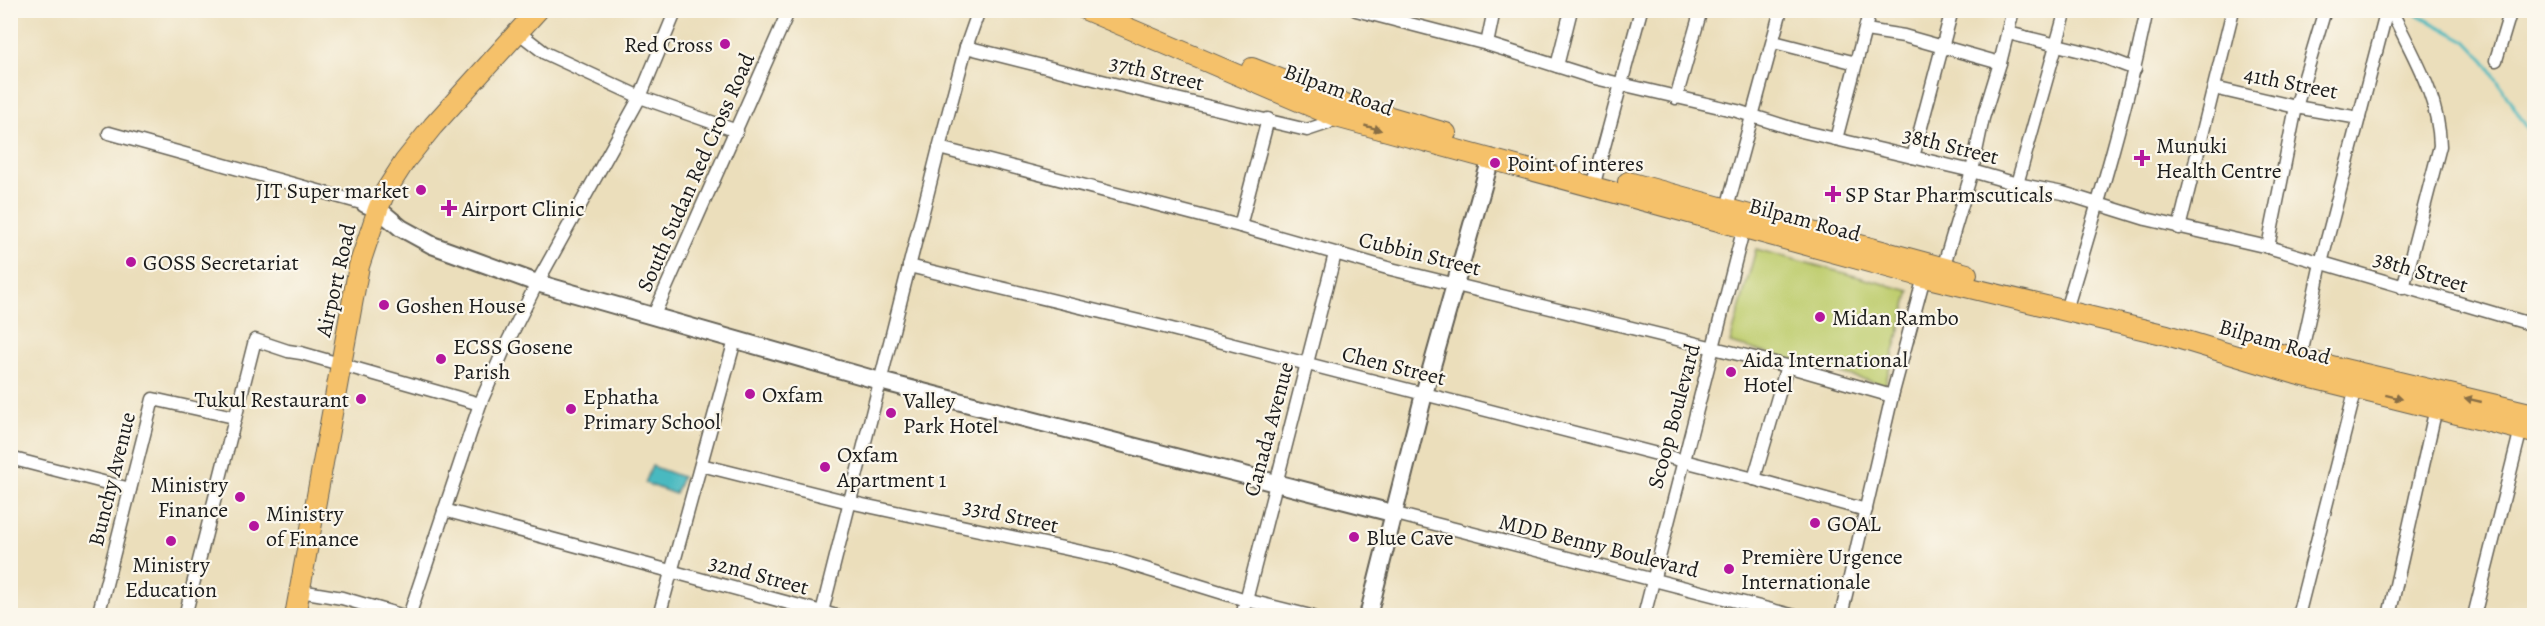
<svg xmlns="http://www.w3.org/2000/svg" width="2545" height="626" font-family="Alegreya,serif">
	<rect width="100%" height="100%" fill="#fbf7ec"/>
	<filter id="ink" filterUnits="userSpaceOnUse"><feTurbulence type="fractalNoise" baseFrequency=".0167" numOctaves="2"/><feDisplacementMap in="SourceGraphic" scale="12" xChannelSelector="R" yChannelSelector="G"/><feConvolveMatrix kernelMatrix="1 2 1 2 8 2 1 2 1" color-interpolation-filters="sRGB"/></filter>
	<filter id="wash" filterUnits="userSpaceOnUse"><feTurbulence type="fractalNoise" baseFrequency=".008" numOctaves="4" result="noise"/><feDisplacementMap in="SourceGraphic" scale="24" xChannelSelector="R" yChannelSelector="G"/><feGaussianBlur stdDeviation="1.35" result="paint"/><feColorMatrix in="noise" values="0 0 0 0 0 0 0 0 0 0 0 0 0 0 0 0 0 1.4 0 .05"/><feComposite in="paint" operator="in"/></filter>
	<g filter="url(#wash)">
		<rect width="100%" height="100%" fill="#ebdebb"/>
		<!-- green -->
		<path fill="#bfcd6f" stroke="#6e7446" stroke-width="1.5" d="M1756 249 1910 291 1885 385 1730 343Z"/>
		<!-- water -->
		<path fill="#4ab9c0" stroke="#336a6e" stroke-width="1.5" d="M652 466 682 477 675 494 645 483Z"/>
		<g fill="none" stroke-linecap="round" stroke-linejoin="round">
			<!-- stream -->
			<path stroke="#4ab9c0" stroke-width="3" d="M2415 10 2418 15 2466 41 2485 61 2534 139"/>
		</g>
	</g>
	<g filter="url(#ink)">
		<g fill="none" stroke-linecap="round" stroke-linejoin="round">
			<defs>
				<g id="minor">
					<path d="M1356 10 1487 44 1595 78 1737 111 1797 130 1972 171 2017 184 2063 193 2146 219 2268 247 2534 325"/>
					<path d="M2391 10C2412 54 2439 96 2440 146L2403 288"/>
					<path d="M1866 30 1904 36 2000 63"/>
					<path d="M518 32 545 53 640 97 737 131"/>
					<path d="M2008 33 2098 55 2135 69"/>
					<path d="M1774 42 1856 63"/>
					<path d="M1487 44 1494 10"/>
					<path d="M966 47 1126 87 1307 130 1328 123 1336 117"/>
					<path d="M2496 60 2511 10"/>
					<path d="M1557 66 1571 10"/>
					<path d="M2214 88 2296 107 2359 118"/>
					<path d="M1676 98 1701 10"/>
					<path d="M109 133 365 204"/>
					<path d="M1836 139 1870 10"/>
					<path d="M939 148 1240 226 1391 269 1787 366 1892 396"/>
					<path d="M1913 157 1952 10"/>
					<path d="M2017 184 2066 10"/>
					<path d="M1593 187 1641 10"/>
					<path d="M1727 208 1781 10"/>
					<path d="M1240 226 1268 119"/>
					<path d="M2179 228 2233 10"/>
					<path d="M2268 247 2296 107 2325 10"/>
					<path d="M909 266 1164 327 1754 479 1866 510"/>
					<path d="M1943 268 1972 171 1983 118 2000 63 2013 10"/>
					<path d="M2069 300C2098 204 2127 108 2147 10"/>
					<path d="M653 317 789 10"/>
					<path d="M2299 364 2321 263 2387 10"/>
					<path d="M10 458 130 489"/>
					<path d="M701 465 849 502 1110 558 1246 600 1311 616"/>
					<path d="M1754 479 1787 366"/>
					<path d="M444 510 837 616"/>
					<path d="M1392 513 1795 616"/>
					<path d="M300 591 342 598 404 616"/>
					<path d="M98 616 153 399 234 417"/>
					<path d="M185 616 255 340 288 351 301 353 480 404"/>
					<path d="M409 616 480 404 506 345 537 283 640 97 676 10"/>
					<path d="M659 616 735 340"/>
					<path d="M821 616 939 148 966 47 979 10"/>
					<path d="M1242 616 1335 254"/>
					<path d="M1644 616 1744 227"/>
					<path d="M1841 616 1892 396 1924 277"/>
					<path d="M2298 616 2356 388"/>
					<path d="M2389 616 2436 408"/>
					<path d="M2474 616 2521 429"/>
				</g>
				<g id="tertiary">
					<path d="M365 204 378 209 401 228 432 245 537 283 880 381 1392 513"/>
					<path d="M1368 616 1424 394 1491 158"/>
				</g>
				<g id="primary">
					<path d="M1086 10 1336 117 1924 277 2167 335 2296 374 2534 433"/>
					<path d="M1252 68 1339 102 1446 133"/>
					<path d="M1628 182 1967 274"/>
					<path d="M2251 347 2534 414"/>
					<path d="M295 616 359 266 378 209 385 192 405 161 433 126 538 10"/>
				</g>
			</defs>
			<!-- minor casing -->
			<use href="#minor" stroke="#646054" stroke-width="15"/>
			<!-- tertiary casing -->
			<use href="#tertiary" stroke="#646054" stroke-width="20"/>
			<!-- primary casing -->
			<use href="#primary" stroke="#646054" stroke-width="22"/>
			<!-- minor -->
			<use href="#minor" stroke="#fff" stroke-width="12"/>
			<!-- tertiary -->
			<use href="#tertiary" stroke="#fff" stroke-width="16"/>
			<!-- primary -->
			<use href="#primary" stroke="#f5c16b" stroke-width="20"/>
		</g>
		<!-- one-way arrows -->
		<defs><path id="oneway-solid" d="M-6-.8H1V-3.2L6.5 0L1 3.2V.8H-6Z" transform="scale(1.5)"/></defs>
		<g fill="#886e44">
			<use href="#oneway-solid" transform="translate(1373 128) rotate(16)"/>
			<use href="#oneway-solid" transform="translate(2394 397) rotate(14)"/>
			<use href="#oneway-solid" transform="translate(2473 400) rotate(-167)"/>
		</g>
	</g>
	<!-- markers -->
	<g fill="#b5179e" stroke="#fbf7ec" stroke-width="2">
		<circle cx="725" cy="44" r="6"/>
		<path d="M2139 149h6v6h6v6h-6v6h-6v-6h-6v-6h6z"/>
		<circle cx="1495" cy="163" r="6"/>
		<circle cx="421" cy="190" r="6"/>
		<path d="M1830 185h6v6h6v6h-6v6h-6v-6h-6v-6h6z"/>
		<path d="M446 199h6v6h6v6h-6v6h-6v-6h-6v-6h6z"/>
		<circle cx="131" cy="262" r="6"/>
		<circle cx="384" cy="305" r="6"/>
		<circle cx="1820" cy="317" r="6"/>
		<circle cx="441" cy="359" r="6"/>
		<circle cx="1731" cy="372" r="6"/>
		<circle cx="750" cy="394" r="6"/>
		<circle cx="361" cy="399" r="6"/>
		<circle cx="571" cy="409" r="6"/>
		<circle cx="891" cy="413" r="6"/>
		<circle cx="825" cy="467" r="6"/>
		<circle cx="240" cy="497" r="6"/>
		<circle cx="1815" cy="523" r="6"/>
		<circle cx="254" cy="526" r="6"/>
		<circle cx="1354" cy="537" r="6"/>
		<circle cx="171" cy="541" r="6"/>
		<circle cx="1729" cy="569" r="6"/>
	</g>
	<g text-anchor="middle" stroke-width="4.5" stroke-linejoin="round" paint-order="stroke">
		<!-- poi labels -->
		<g font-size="22" fill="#1c1c1c" stroke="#fbf7ec" text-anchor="start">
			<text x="713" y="52" text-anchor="end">Red Cross</text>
			<text x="2156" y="153">Munuki<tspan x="2156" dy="25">Health Centre</tspan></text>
			<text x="1507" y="171">Point of interes</text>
			<text x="409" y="198" text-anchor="end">JIT Super market</text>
			<text x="1845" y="202">SP Star Pharmscuticals</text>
			<text x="462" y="216">Airport Clinic</text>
			<text x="143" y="270">GOSS Secretariat</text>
			<text x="396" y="313">Goshen House</text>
			<text x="1832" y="325">Midan Rambo</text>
			<text x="453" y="354">ECSS Gosene<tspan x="453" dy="25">Parish</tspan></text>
			<text x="1743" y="367">Aida International<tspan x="1743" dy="25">Hotel</tspan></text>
			<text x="762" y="402">Oxfam</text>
			<text x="583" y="404">Ephatha<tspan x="583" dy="25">Primary School</tspan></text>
			<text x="349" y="407" text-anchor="end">Tukul Restaurant</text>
			<text x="903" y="408">Valley<tspan x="903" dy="25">Park Hotel</tspan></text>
			<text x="837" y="462">Oxfam<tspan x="837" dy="25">Apartment 1</tspan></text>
			<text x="228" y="492" text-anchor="end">Ministry<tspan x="228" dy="25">Finance</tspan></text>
			<text x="266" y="521">Ministry<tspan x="266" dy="25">of Finance</tspan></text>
			<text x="1827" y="531">GOAL</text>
			<text x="1366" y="545">Blue Cave</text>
			<text x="1741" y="564">Première Urgence<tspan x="1741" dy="25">Internationale</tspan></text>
			<text x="171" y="572" text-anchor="middle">Ministry<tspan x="171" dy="25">Education</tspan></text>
		</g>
		<!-- street labels -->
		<g font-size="22" fill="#1c1c1c" stroke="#fbf7ec">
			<text transform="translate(1157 72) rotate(13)" y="8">37th Street</text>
			<text transform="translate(2291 82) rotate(11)" y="8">41th Street</text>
			<text transform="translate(1339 89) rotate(20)" y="8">Bilpam Road</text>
			<text transform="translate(1951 145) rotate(14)" y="8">38th Street</text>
			<text transform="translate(695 172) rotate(-66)" y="8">South Sudan Red Cross Road</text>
			<text transform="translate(1805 219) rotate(15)" y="8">Bilpam Road</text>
			<text transform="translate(1420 253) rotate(14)" y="8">Cubbin Street</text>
			<text transform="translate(2421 271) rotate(17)" y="8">38th Street</text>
			<text transform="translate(335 280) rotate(-77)" y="8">Airport Road</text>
			<text transform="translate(2275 341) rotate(16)" y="8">Bilpam Road</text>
			<text transform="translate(1394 365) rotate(14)" y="8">Chen Street</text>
			<text transform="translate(1673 416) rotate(-75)" y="8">Scoop Boulevard</text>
			<text transform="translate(1268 429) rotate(-75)" y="8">Canada Avenue</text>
			<text transform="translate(111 479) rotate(-76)" y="8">Bunchy Avenue</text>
			<text transform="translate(1011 515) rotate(12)" y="8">33rd Street</text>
			<text transform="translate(1599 545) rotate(14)" y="8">MDD Benny Boulevard</text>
			<text transform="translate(759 574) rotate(15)" y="8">32nd Street</text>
		</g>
	</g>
	<!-- margin -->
	<rect width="2545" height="626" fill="none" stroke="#fbf7ec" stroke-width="36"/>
</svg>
